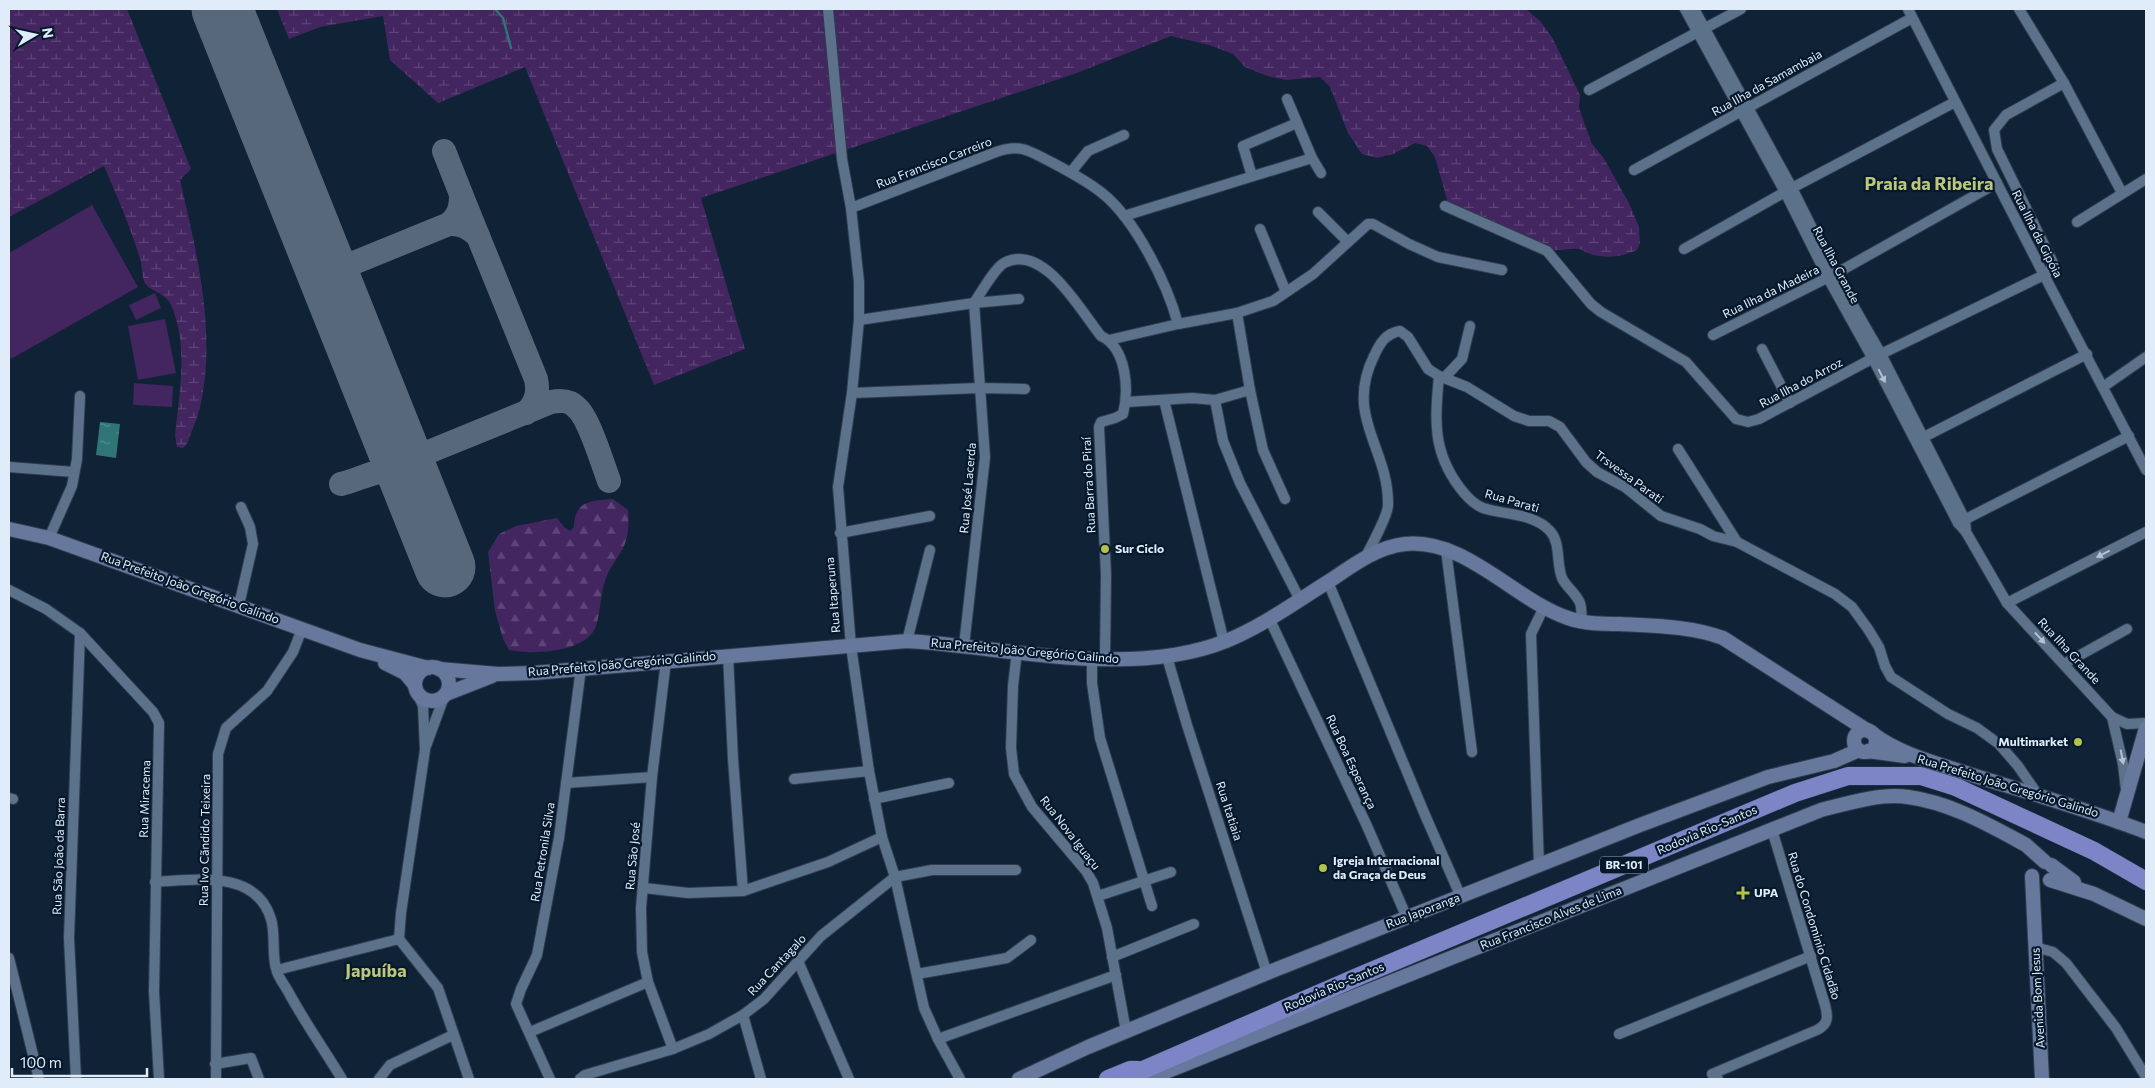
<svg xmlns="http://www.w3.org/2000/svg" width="2155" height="1088" font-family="Commissioner,sans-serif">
	<defs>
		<pattern id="forest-firs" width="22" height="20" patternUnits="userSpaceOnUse" patternTransform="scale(1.25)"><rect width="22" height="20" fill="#43255f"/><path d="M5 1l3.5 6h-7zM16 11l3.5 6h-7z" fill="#5e4577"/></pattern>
		<pattern id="wetland-marsh" width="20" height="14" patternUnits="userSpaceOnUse" patternTransform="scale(1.25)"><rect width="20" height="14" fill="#43255f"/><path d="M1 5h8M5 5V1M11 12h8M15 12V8" fill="none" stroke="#5e4577"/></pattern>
		<pattern id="water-ripples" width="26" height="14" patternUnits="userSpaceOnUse" patternTransform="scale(1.25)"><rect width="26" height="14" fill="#2f7576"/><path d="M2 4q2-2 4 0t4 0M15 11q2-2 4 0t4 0" fill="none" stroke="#578f91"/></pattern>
	</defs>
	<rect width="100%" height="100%" fill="#0f2236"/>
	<!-- forest -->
	<path fill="url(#forest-firs)" d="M613 499 628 510C629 522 629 537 623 548 618 558 610 567 606 578 600 594 601 611 596 626 587 653 532 655 509 650L503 639 495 611 488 552 499 534 516 526 557 518 564 527 570 531 574 527C575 500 590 501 613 499Z"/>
	<!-- wetland -->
	<g fill="url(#wetland-marsh)">
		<path d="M9 9H127L191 169 180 180C197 253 217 333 200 408 197 420 191 432 187 444L183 448 177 447 175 436C179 394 189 346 171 305 165 291 148 292 144 281 142 275 142 268 141 262 131 229 118 198 104 166L9 217Z"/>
		<path d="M277 9H1526L1540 21 1552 37 1580 95 1579 108 1592 144 1603 157 1629 203 1639 227 1640 243 1637 250C1622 257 1607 259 1590 254 1587 253 1583 250 1579 249 1571 248 1561 251 1551 250L1448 203 1435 157 1427 146 1415 143 1393 154 1377 158 1362 154 1348 133 1330 87 1320 77 1286 80 1267 76 1245 67 1233 54 1209 45 1171 36 1074 74 701 198 745 349 654 385 525 67 438 103 390 60 383 16 320 27 289 39Z"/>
	</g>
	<!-- pitch -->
	<g fill="#43255f">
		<path d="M92 205 138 287 11 359 9 355V253Z"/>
		<path d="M155 293 161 308 136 320 129 305Z"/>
		<path d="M165 319 176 373 138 380 128 326Z"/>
		<path d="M134 383 173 386 172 407 133 405Z"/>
	</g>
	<!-- water -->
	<path fill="url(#water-ripples)" d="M100 422 120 424 116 458 96 455Z"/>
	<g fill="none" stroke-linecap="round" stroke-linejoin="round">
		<!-- stream -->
		<path stroke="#2f7576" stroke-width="2.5" d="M495 9 503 18 511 48"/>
		<!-- taxiway -->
		<g stroke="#57687a" stroke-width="24">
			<path d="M444 151 461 194"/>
			<path d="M478 236 536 379C539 393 536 403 526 413"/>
			<path d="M318 249C328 261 335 265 351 264 338 274 337 283 338 299"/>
			<path d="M351 264 449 224C461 223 469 228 478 236L461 194C461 208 459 215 449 224"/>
			<path d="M395 440C404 451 411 456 426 453L415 462"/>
			<path d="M426 453 551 402C561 400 570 400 577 408 589 418 603 465 609 481"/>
			<path d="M341 484C369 477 392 458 413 486"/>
		</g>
		<!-- runway -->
		<path stroke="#57687a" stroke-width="61" d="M222 9 445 567"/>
		<defs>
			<g id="street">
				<path d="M828 9 842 159 851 208 859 282V320L852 393 838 487 851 646 869 771 882 837 895 877 924 1008 938 1039 960 1079"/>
				<path d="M1685 9 1785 192 1828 278 1873 359 1958 523 1966 532 2007 603 2112 717 2123 764 2126 790"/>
				<path d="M1694 9 1792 188 1835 274 1881 354 1965 520 1966 532"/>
				<path d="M1908 9 2044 275 2146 470"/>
				<path d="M2019 9 2064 83 2122 193"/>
				<path d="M1589 90 1741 9"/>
				<path d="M1287 99 1312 158 1321 173"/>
				<path d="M1634 170 1912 18"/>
				<path d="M1071 172 1088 151 1124 135"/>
				<path d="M1252 176 1243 146 1297 123"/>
				<path d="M1445 206 1547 251 1591 304 1601 312 1686 362 1736 419 1748 422 1759 419 1881 354 2044 275 2052 268 2053 263 1997 149 1994 130 2006 115 2064 83"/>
				<path d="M851 208 996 152C1023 143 1030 152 1053 163 1070 172 1087 181 1102 193 1135 219 1167 283 1178 324"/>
				<path d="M1318 212 1348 242"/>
				<path d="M1124 216 1312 158"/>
				<path d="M2077 222 2146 179"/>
				<path d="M1260 229 1286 292"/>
				<path d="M1684 249 1792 188 1955 102"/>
				<path d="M1237 313 1250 390 1263 450 1285 499"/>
				<path d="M859 320 974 303 1019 299"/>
				<path d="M1713 335 1835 274 1997 183"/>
				<path d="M1109 340 1178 324 1237 313 1273 301 1313 274 1368 224H1373L1409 244 1438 257 1502 270"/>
				<path d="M1762 349 1790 403"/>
				<path d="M1439 376C1435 420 1432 451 1460 488 1466 496 1473 504 1483 508 1504 515 1534 513 1550 531 1561 543 1556 563 1562 578 1566 587 1576 593 1580 603 1582 608 1581 616 1582 621"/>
				<path d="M1445 377 1462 359 1470 326"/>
				<path d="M2103 387 2146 357"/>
				<path d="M852 393 979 388 1025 389"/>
				<path d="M1164 400 1224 642"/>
				<path d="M1215 400 1223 441 1240 483 1300 600"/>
				<path d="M1126 402 1192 398 1215 400 1250 390"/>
				<path d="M1918 440 2087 354"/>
				<path d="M1678 449 1737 542"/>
				<path d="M9 467 74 472"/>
				<path d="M1958 523 2129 436"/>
				<path d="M840 533 930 516"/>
				<path d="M49 538 72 486 77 459 80 396"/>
				<path d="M1446 550 1472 752"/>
				<path d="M1365 558C1371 546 1388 516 1388 505 1389 448 1344 417 1374 356 1380 343 1385 334 1400 331L1408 337 1428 369 1439 376 1467 387 1514 416 1529 421H1549L1560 427 1586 462 1597 472 1625 487 1661 516 1700 529 1713 536 1737 542 1835 594 1852 607 1868 629 1879 647 1885 666 1891 677 1948 714 1977 728 1999 744 2018 766 2038 795"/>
				<path d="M1328 582 1425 815 1461 897"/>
				<path d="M9 590 46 609 80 633 153 712 159 723 154 992 159 1079"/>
				<path d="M2007 603 2146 532"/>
				<path d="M239 605 253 544 250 527 241 507"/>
				<path d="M1269 618 1367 826 1407 918"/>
				<path d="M907 641 930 550"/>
				<path d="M964 646 985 457 974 303C981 293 994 269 1004 263 1044 242 1081 312 1101 336 1127 348 1129 390 1123 414L1115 418 1101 422 1099 427 1106 574 1105 659"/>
				<path d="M1017 651 1013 686 1011 748 1014 774 1032 807 1086 871 1093 883 1107 928 1126 1031"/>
				<path d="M728 655 733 759 743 891"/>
				<path d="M1167 657 1187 725 1267 973"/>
				<path d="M1092 659V683L1100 738 1152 906"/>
				<path d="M666 661 652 777 641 908 642 952 648 982 673 1049"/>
				<path d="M2064 664 2127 629"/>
				<path d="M2112 717 2127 724 2146 723"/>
				<path d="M426 746 444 697"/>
				<path d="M794 779 869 771"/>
				<path d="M566 783 652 777"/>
				<path d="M9 798 13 799"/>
				<path d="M874 799 949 783"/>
				<path d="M1539 866 1531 634 1544 607"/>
				<path d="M155 882C195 880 256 869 271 919 276 935 271 956 277 972 280 980 286 987 290 995 306 1024 325 1051 342 1079"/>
				<path d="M644 888 688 893 743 891 828 862 882 837"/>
				<path d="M1098 896 1171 872"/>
				<path d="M399 939 401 913 425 750 423 706 417 693"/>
				<path d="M399 939 438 988 469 1079"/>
				<path d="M2035 947 2053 952 2066 963 2116 1028 2146 1077"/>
				<path d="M1112 957 1194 924"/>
				<path d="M9 958 39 1079"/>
				<path d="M798 961 849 1079"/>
				<path d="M277 970 399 939"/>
				<path d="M917 974 1007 958 1031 940"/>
				<path d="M743 1015 761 1079"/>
				<path d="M530 1032 648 982"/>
				<path d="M1619 1034 1811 956"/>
				<path d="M938 1039 1116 975"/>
				<path d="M215 1064 251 1058 259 1079"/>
				<path d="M76 1079 69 938 80 633"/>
				<path d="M216 1079 218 754 226 728 267 691 293 652 302 629"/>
				<path d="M379 1079 390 1065 453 1035"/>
				<path d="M550 1079 516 1004 521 989 537 955 559 838 581 668"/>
				<path d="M580 1079 585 1075 673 1049 709 1034 743 1015 764 999 821 936 895 877 932 870H1016"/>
				<path d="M1718 1079 1712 1074 1817 1030C1829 1024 1828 1016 1825 1005L1772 830"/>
			</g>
			<g id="secondary">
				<path d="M9 529 49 538 360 650 428 668"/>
				<path d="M385 663 405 673 415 685"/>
				<circle cx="432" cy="684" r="17"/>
				<path d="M439 669 498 674 534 673 907 641C1007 647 1131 679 1226 641 1263 626 1297 601 1331 580 1353 565 1377 547 1405 544 1466 538 1514 600 1568 618 1585 624 1603 624 1620 624 1654 626 1691 626 1723 638L1868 731"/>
				<path d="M446 694 492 676"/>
				<circle cx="1865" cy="741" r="11"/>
				<path d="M1873 734C1903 756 1937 763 1972 775 2030 793 2089 810 2146 832"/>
				<path d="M1868 751 1905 756"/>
				<path d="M2119 822 2146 728"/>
				<path d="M2051 865 2074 882"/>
				<path d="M2032 876 2042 1079"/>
				<path d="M2050 880 2094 894 2146 919"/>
				<path d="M1019 1079 1088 1047 1267 973 1640 825 1768 777 1834 761 1859 750"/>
				<path d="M1148 1079 1821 810C1848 803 1881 793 1908 797 1946 802 1982 821 2015 839L2026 845 2045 862"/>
			</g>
			<g id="highway">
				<path d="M1108 1079 1130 1070H1138"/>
				<path d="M1127 1079 1143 1070 1362 975 1795 793 1848 776H1921L1956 787 2094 851 2146 881"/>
			</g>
		</defs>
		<!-- street casing -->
		<use href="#street" stroke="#313c4e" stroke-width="12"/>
		<!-- secondary casing -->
		<use href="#secondary" stroke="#313c4e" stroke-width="16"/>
		<!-- highway casing -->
		<use href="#highway" stroke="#313c4e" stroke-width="19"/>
		<!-- street -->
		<use href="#street" stroke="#5c728a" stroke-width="10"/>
		<!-- secondary -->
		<use href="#secondary" stroke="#66789c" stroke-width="14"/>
		<!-- highway -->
		<use href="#highway" stroke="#7d85c7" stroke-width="18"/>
	</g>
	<!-- one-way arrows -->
	<defs><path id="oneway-solid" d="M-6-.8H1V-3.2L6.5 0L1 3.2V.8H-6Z" transform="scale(1.25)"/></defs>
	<g fill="#b2c1d3">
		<use href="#oneway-solid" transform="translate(1882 376) rotate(63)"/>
		<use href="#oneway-solid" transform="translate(2103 554) rotate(153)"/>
		<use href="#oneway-solid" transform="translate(2040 638) rotate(47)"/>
		<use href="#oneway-solid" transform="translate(2122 757) rotate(79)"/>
	</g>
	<!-- markers -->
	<g fill="#b5c249" stroke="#06192c" stroke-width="2">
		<circle cx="1105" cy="549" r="5"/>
		<circle cx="2078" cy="742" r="5"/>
		<circle cx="1323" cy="868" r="5"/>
		<path d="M1740.5 885.5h5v5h5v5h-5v5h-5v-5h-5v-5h5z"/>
	</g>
	<g text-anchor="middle" stroke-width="4.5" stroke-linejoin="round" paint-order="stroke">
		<!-- shield labels -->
		<rect fill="#06192c" stroke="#9fadbc" stroke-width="1" x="1600" y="856.5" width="48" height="17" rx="4"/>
		<g font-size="11" font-weight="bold" fill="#e0ecfa">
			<text x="1624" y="869">BR-101</text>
		</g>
		<!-- street labels -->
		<g font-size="12" fill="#e0ecfa" stroke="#06192c">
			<text transform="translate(1767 83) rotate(-29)" y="4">Rua Ilha da Samambaia</text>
			<text transform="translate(934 163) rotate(-21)" y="4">Rua Francisco Carreiro</text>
			<text transform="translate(2037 234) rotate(63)" y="4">Rua Ilha da Gipóia</text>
			<text transform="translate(1836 265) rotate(62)" y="4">Rua Ilha Grande</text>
			<text transform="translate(1771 292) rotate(-26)" y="4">Rua Ilha da Madeira</text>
			<text transform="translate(1801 383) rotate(-28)" y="4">Rua Ilha do Arroz</text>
			<text transform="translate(1629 477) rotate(36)" y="4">Trsvessa Parati</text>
			<text transform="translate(1089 485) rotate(-93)" y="4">Rua Barra do Piraí</text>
			<text transform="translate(968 488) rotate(-85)" y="4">Rua José Lacerda</text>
			<text transform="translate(1512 501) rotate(16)" y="4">Rua Parati</text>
			<text transform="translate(190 588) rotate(20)" y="4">Rua Prefeito João Gregório Galindo</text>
			<text transform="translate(833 595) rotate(-95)" y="4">Rua Itaperuna</text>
			<text transform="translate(1025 651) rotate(5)" y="4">Rua Prefeito João Gregório Galindo</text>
			<text transform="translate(2069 651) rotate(47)" y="4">Rua Ilha Grande</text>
			<text transform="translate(622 664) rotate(-5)" y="4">Rua Prefeito João Gregório Galindo</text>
			<text transform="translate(1351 762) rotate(65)" y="4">Rua Boa Esperança</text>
			<text transform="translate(2008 786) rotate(17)" y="4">Rua Prefeito João Gregório Galindo</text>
			<text transform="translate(145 799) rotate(-88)" y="4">Rua Miracema</text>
			<text transform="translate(1229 811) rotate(72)" y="4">Rua Itatiaia</text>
			<text transform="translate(1707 830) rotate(-23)" y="4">Rodovia Rio-Santos</text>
			<text transform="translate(1070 833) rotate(52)" y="4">Rua Nova Iguaçu</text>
			<text transform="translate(205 840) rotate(-89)" y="4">Rua Ivo Cãndido Teixeira</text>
			<text transform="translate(543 852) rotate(-81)" y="4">Rua Petronila Silva</text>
			<text transform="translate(59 856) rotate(-88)" y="4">Rua São João da Barra</text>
			<text transform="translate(633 856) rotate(-85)" y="4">Rua São José</text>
			<text transform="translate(1423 911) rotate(-21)" y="4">Rua Japoranga</text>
			<text transform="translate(1551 918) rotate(-22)" y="4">Rua Francisco Alves de Lima</text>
			<text transform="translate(1814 926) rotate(73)" y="4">Rua do Condominio Cidadão</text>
			<text transform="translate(777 965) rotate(-47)" y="4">Rua Cantagalo</text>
			<text transform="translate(1334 987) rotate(-23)" y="4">Rodovia Rio-Santos</text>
			<text transform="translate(2038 998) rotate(-93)" y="4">Avenida Bom Jesus</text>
		</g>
		<!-- poi labels -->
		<g font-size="12" font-weight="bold" fill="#e0ecfa" stroke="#06192c" text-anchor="start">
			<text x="1115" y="553">Sur Ciclo</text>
			<text x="2068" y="746" text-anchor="end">Multimarket</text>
			<text x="1333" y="865">Igreja Internacional<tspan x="1333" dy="14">da Graça de Deus</tspan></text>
			<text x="1754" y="897">UPA</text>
		</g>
		<!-- district labels -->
		<g font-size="18" font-weight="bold" fill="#bdc77b" stroke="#06192c">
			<text x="1929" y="190">Praia da Ribeira</text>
			<text x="376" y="977">Japuíba</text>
		</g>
	</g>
	<!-- border -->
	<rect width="2155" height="1088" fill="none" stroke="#e0ecfa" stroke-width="20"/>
	<!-- north arrow -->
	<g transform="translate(35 35) rotate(81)" stroke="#06192c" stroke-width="4" paint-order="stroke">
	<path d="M0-4L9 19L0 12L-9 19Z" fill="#e0ecfa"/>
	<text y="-8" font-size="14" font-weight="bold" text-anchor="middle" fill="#e0ecfa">N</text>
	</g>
	<!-- scale -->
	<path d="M12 1068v8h135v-8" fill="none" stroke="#e0ecfa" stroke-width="2.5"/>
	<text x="20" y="1068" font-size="15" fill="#e0ecfa" stroke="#06192c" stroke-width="4" paint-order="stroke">100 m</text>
</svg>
